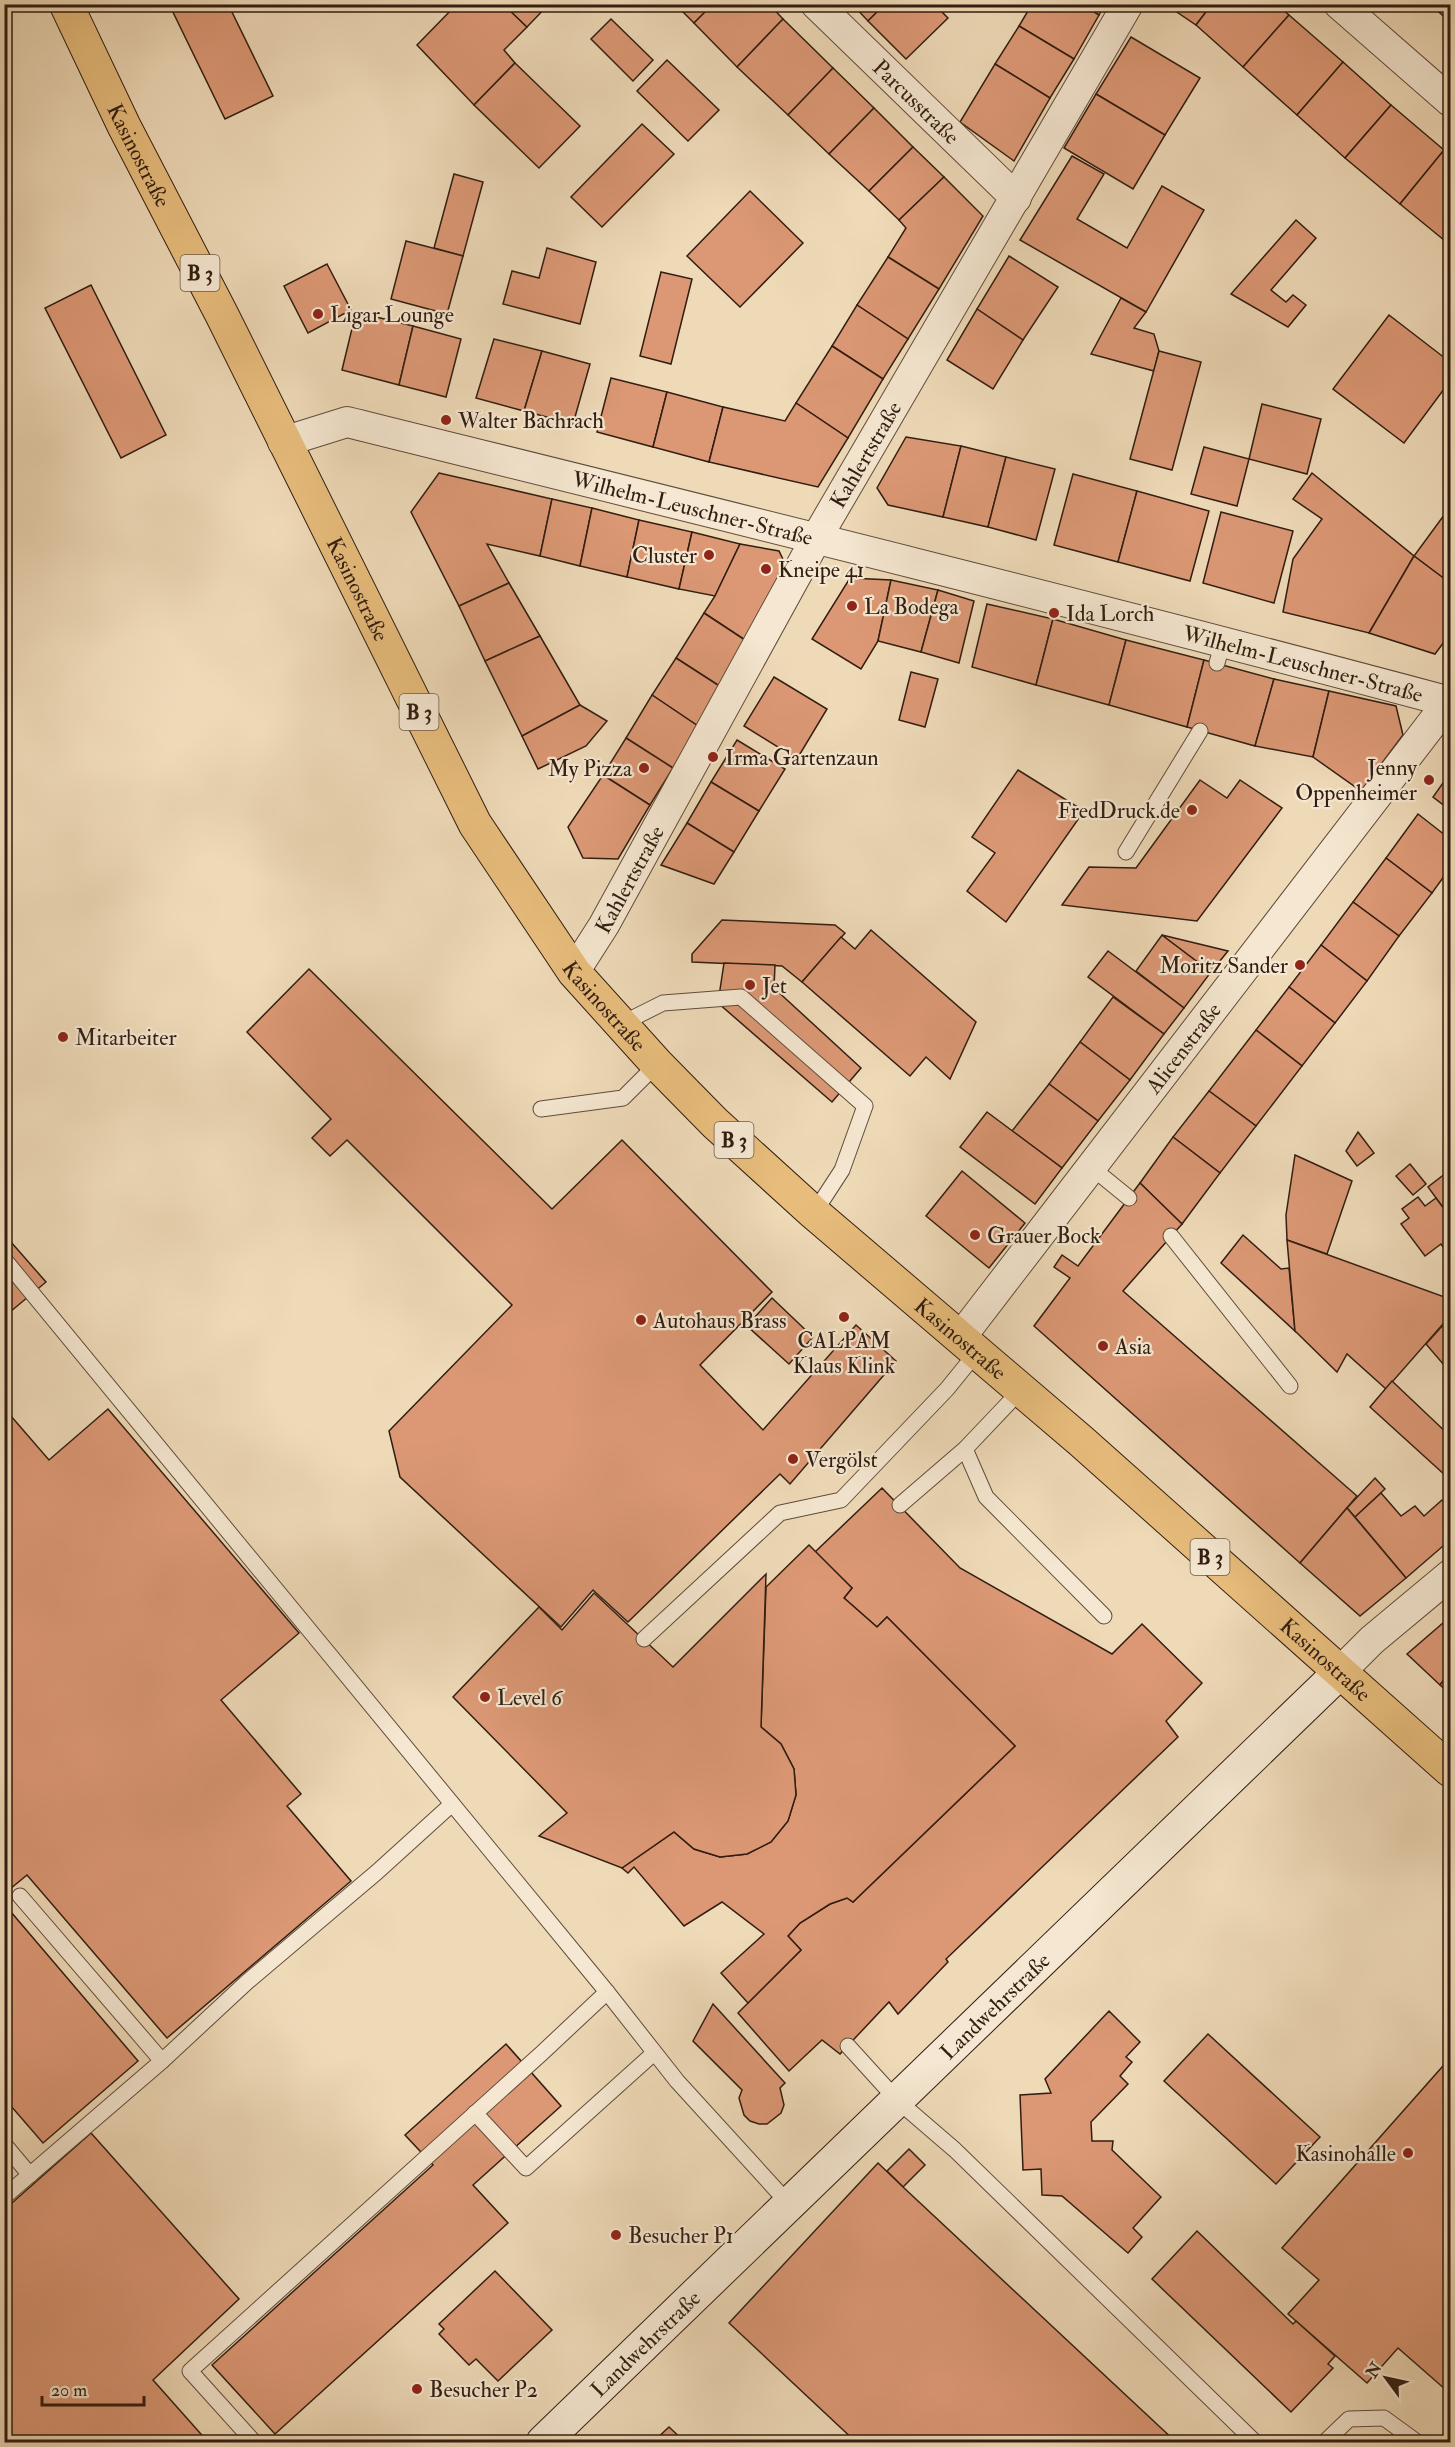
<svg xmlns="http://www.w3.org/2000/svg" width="1455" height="2447" font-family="'IM FELL Double Pica',serif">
	<rect width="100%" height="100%" fill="#efdab8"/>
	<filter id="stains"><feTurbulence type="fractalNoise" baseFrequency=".00333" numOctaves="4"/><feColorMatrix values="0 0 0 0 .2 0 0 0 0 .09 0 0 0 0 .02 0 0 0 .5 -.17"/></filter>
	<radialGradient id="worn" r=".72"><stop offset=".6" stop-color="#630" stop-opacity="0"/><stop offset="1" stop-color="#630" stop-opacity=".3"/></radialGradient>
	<!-- building -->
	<g fill="#dc9875" stroke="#311d11" stroke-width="1.5">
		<path d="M169 4H228L273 96 225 119Z"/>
		<path d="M457 4H503L527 27 504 50 515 63 474 105 417 45Z"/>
		<path d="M503 4H549L527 27Z"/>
		<path d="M675 4H713L694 23Z"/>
		<path d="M713 4H769L783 19 737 67 694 23Z"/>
		<path d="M852 4H885L868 21Z"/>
		<path d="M885 4H934L948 18 906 59 868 21Z"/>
		<path d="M1032 4H1082L1099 15 1074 59 1019 26Z"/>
		<path d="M1082 4H1105L1099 15Z"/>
		<path d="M1165 4H1212L1196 25Z"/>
		<path d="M1212 4H1276L1289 15 1243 67 1196 25Z"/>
		<path d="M1430 4H1450V22Z"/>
		<path d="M1289 15 1343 62 1297 115 1243 67Z"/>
		<path d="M611 19 653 60 633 81 591 39Z"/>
		<path d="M783 19 833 68 788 115 737 67Z"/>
		<path d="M1019 26 1074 59 1050 98 995 64Z"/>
		<path d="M1131 37 1200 78 1165 135 1096 94Z"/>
		<path d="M667 60 719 110 688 141 637 91Z"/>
		<path d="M1343 62 1391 105 1345 158 1297 115Z"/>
		<path d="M515 63 580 126 539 168 474 105Z"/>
		<path d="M995 64 1050 98 1014 161 960 122Z"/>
		<path d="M833 68 874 108 829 154 788 115Z"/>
		<path d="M1096 94 1165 135 1133 189 1064 148Z"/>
		<path d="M1391 105 1444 150 1400 204 1345 158Z"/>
		<path d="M874 108 913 147 869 191 829 154Z"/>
		<path d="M642 124 674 154 602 227 571 197Z"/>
		<path d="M913 147 944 177 899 220 869 191Z"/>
		<path d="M1444 150 1450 156V245L1400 204Z"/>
		<path d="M1072 156 1104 174 1077 219 1127 248 1162 186 1204 210 1146 312 1020 240Z"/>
		<path d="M454 174 483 182 463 256 434 248Z"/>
		<path d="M944 177 983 216 939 289 888 257 906 228 899 220Z"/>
		<path d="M750 191 803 243 740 307 687 256Z"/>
		<path d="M1296 220 1316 238 1271 290 1286 302 1293 295 1306 305 1288 327 1231 294Z"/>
		<path d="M406 241 463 256 447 314 391 299Z"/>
		<path d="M547 248 596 262 580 324 503 304 512 271 539 278Z"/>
		<path d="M1009 256 1058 287 1023 340 977 309Z"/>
		<path d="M888 257 939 289 908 339 857 305Z"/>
		<path d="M327 264 351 310 308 333 284 286Z"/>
		<path d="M661 272 692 279 671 364 640 356Z"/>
		<path d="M91 285 166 435 121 458 45 308Z"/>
		<path d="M1121 298 1146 312 1134 328 1154 334 1159 351 1154 371 1091 354Z"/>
		<path d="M857 305 908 339 883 379 832 346Z"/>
		<path d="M977 309 1023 340 993 389 947 360Z"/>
		<path d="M356 312 413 326 399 385 342 370Z"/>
		<path d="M1389 315 1450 362V381L1404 443 1333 389Z"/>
		<path d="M413 326 461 339 446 397 399 385Z"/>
		<path d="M494 339 542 351 524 411 476 398Z"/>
		<path d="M832 346 883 379 848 438 796 403Z"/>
		<path d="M542 351 590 364 573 424 524 411Z"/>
		<path d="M1159 351 1201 362 1172 470 1130 459Z"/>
		<path d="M611 378 667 392 653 447 597 432Z"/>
		<path d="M667 392 723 407 709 462 653 447Z"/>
		<path d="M796 403 848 438 818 487 709 462 723 407 785 421Z"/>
		<path d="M1262 404 1321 419 1307 474 1249 459Z"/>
		<path d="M906 437 961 446 943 517 888 505 877 488Z"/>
		<path d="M961 446 1006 457 988 527 943 517Z"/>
		<path d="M1204 447 1249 459 1237 506 1191 494Z"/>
		<path d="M1006 457 1055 469 1036 540 988 527Z"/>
		<path d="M439 473 552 499 540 556 487 544 509 583 459 606 411 512Z"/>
		<path d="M1312 473 1414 556 1369 633 1283 612 1293 559 1322 519 1293 499Z"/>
		<path d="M1073 474 1137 491 1118 562 1054 545Z"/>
		<path d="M1137 491 1209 511 1190 581 1118 562Z"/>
		<path d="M552 499 592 508 580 566 540 556Z"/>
		<path d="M1450 507V583L1414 556Z"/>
		<path d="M592 508 639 520 627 577 580 566Z"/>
		<path d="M1221 512 1293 531 1274 603 1203 583Z"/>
		<path d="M639 520 692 532 679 589 627 577Z"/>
		<path d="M692 532 740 544 715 596 679 589Z"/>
		<path d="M740 544 779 551 790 574 748 642 704 613 715 596Z"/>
		<path d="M1414 556 1450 583V634L1435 654 1369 633Z"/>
		<path d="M850 578 891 580 878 641 861 669 812 639Z"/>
		<path d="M891 580 938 590 921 652 878 641Z"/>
		<path d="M509 583 540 636 485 661 459 606Z"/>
		<path d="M938 590 974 601 959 663 921 652Z"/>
		<path d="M987 604 1053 619 1036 685 972 667Z"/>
		<path d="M704 613 748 642 721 687 676 658Z"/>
		<path d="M1053 619 1126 640 1109 705 1036 685Z"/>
		<path d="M540 636 580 705 522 736 485 661Z"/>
		<path d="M1126 640 1204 660 1187 727 1109 705Z"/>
		<path d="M676 658 721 687 698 726 652 695Z"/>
		<path d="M1204 660 1274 679 1255 746 1187 727Z"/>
		<path d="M911 672 938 679 925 727 899 720Z"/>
		<path d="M774 677 827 709 797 759 744 726Z"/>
		<path d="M1274 679 1329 691 1313 757 1255 746Z"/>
		<path d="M1329 691 1396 706 1403 735 1361 791 1313 757Z"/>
		<path d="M652 695 698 726 673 768 626 738Z"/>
		<path d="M580 705 607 721 586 746 538 769 522 736Z"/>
		<path d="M626 738 673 768 650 805 603 775Z"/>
		<path d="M737 740 785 769 759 811 711 782Z"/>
		<path d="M1018 770 1084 811 1006 922 967 891 995 853 972 837Z"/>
		<path d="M1450 773V810L1433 797Z"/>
		<path d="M603 775 650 805 618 859 583 858 568 827Z"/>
		<path d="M1200 780 1227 798 1240 780 1282 808 1197 921 1062 905 1089 867 1136 868Z"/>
		<path d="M711 782 759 811 734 852 687 823Z"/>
		<path d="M1418 814 1450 839V868L1432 893 1386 858Z"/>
		<path d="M687 823 734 852 714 884 661 865Z"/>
		<path d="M1386 858 1432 893 1399 936 1353 902Z"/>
		<path d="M1353 902 1399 936 1367 981 1321 945Z"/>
		<path d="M722 920 835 925 845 933 802 982 782 966 692 962V954Z"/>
		<path d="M871 930 976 1022 950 1079 926 1057 910 1076 802 982 841 937 855 949Z"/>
		<path d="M1162 935 1211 972 1184 1008 1136 971Z"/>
		<path d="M1162 935 1228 951 1211 972Z"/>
		<path d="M1321 945 1367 981 1335 1023 1289 987Z"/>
		<path d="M1108 951 1184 1008 1164 1034 1088 977Z"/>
		<path d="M724 963 775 965 774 988 861 1068 832 1102 718 1003Z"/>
		<path d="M309 969 552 1209 622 1140 772 1292 700 1365 763 1430 856 1325 896 1361 790 1484 780 1474 628 1622 593 1590 561 1627 400 1477 389 1431 512 1305 347 1140 330 1156 312 1138 331 1119 247 1032Z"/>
		<path d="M1289 987 1335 1023 1302 1066 1256 1030Z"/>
		<path d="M1113 997 1164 1034 1130 1080 1080 1042Z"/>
		<path d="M1256 1030 1302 1066 1256 1126 1209 1091Z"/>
		<path d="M1080 1042 1130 1080 1098 1121 1049 1084Z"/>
		<path d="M1049 1084 1098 1121 1062 1168 1012 1131Z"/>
		<path d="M1209 1091 1256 1126 1220 1173 1173 1137Z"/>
		<path d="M987 1112 1062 1168 1035 1204 960 1147Z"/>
		<path d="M1358 1132 1374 1153 1357 1166 1346 1151Z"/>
		<path d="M1173 1137 1220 1173 1182 1224 1140 1183Z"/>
		<path d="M1295 1155 1352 1181 1327 1254 1287 1240 1286 1215Z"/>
		<path d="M1410 1164 1426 1184 1413 1195 1396 1176Z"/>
		<path d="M1450 1170V1217L1428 1187Z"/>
		<path d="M962 1171 1025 1223 989 1268 926 1216Z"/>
		<path d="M1140 1183 1182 1224 1123 1291 1357 1496 1300 1563 1034 1326 1070 1278 1054 1267 1062 1255 1078 1266Z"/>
		<path d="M1418 1197 1425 1206 1436 1198 1450 1217V1246L1445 1250 1441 1244 1425 1256 1401 1224 1409 1218 1402 1209Z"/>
		<path d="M4 1234 46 1282 4 1317Z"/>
		<path d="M1243 1235 1281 1269 1289 1268 1295 1331 1221 1263Z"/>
		<path d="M1287 1240 1450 1299V1316L1386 1389 1347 1354 1337 1372 1295 1331Z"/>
		<path d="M772 1298 813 1337 789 1364 747 1326Z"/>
		<path d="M1444 1324 1450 1331V1372L1426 1344Z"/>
		<path d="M1392 1381 1450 1436V1472L1446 1476 1370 1407Z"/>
		<path d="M4 1408 49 1460 108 1409 299 1633 221 1700 301 1794 287 1806 351 1881 167 2038 27 1875 4 1894Z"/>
		<path d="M1375 1478 1385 1489 1355 1517 1347 1508Z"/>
		<path d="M882 1488 960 1568 1112 1654 1142 1624 1202 1683 1166 1721 1178 1737 946 1959 948 1962 898 2014 889 2002 840 2054 822 2040 789 2071 738 2013 801 1950 788 1936 800 1923 830 1904 847 1898 853 1902 1015 1746 887 1617 877 1627 844 1598 852 1588 815 1552Z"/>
		<path d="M1381 1493 1401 1516 1415 1506 1424 1516 1442 1500 1446 1504 1450 1499V1540L1406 1578 1355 1517Z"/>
		<path d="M1347 1508 1406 1578 1360 1616 1300 1563Z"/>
		<path d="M809 1545 852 1588 844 1598 877 1627 887 1617 1015 1746 853 1902 847 1898 830 1904 800 1923 788 1936 801 1950 748 2003 721 1973 764 1934 722 1902 684 1926 634 1867 628 1873 622 1868 674 1832 694 1849 720 1857 747 1854 771 1842 788 1821 796 1795 794 1769 781 1744 761 1727 766 1587Z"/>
		<path d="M766 1574 761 1727 781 1744 794 1769 796 1795 788 1821 771 1842 747 1854 720 1857 694 1849 674 1832 622 1868 539 1836 567 1813 453 1697 539 1607 562 1630 594 1593 673 1667Z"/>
		<path d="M1443 1623 1450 1629V1672L1440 1685 1407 1654Z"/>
		<path d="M1450 1672V1694L1440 1685Z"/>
		<path d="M11 1912 138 2061 43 2143 4 2098V1917Z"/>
		<path d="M713 2004 785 2083 780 2088 784 2105 781 2113 767 2124H759L750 2121 744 2115 739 2098 742 2090 693 2041Z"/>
		<path d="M1109 2011 1140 2042 1126 2057 1132 2062 1120 2076 1128 2084 1091 2122 1092 2141H1113L1112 2150 1161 2197 1133 2228 1142 2237 1128 2253 1062 2196 1042 2195 1041 2169 1023 2170 1020 2095 1051 2093 1045 2079Z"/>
		<path d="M1208 2034 1320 2137 1276 2184 1164 2081Z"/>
		<path d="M506 2044 561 2106 473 2185 508 2223 275 2434 212 2365 433 2165 405 2135Z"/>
		<path d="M1450 2058V2385L1446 2390 1398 2348 1367 2383 1288 2314 1319 2280 1282 2248Z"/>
		<path d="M91 2133 239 2299 153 2380 208 2442H4V2210Z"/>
		<path d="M909 2149 925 2165 903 2187 887 2171Z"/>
		<path d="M878 2163 903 2187 1176 2442H856L729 2323Z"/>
		<path d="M1197 2231 1293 2324 1296 2321 1335 2356 1328 2364 1333 2368 1291 2412 1152 2279Z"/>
		<path d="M495 2271 552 2330 498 2381 476 2359 469 2365 439 2334 444 2329 439 2324Z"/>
		<path d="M669 2427 685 2442H653Z"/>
	</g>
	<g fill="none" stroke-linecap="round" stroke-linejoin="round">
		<defs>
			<g id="lane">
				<path d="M1217 663 1223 641"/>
				<path d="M1126 852 1200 731"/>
				<path d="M621 1024 663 1003 741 997 865 1106 842 1170 814 1213"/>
				<path d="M541 1109 623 1098 657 1064"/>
				<path d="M1091 1167 1129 1198"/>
				<path d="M1171 1236 1290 1386"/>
				<path d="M4 1259 607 1992 677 2081 790 2205"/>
				<path d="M965 1449 986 1497 1104 1616"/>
				<path d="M900 1505 965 1449 1021 1390"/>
				<path d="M644 1639 780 1513 841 1500 947 1389 977 1352"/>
				<path d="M20 1896 162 2061"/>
				<path d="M848 2046 898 2101 955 2150 1255 2442"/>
				<path d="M475 2113 526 2168 654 2053"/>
				<path d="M4 2144 30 2175"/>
				<path d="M4 2197 162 2061 247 1982 377 1872 452 1804"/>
				<path d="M254 2442 190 2371 542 2053 607 1992"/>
				<path d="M1325 2442 1349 2419 1384 2418 1417 2442"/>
			</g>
			<g id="street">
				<path id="s1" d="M816 4 1016 198"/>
				<path d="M1339 4 1450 101"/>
				<path id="s2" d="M283 442 347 422C715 513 1084 604 1450 702"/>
				<path id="s3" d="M574 972 604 925 817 537 1128 4"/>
				<path id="s4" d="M960 1338 1450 700"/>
				<path d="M1339 1673 1372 1640 1450 1575"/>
			</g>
			<g id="secondary">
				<path id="s5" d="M543 2442 1339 1673"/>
			</g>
			<g id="primary">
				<path id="s6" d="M66 4 124 126 222 315 475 824 574 972 657 1064 715 1123 814 1213 1081 1441 1450 1770"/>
			</g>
		</defs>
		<!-- lane casing -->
		<use href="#lane" stroke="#604c3b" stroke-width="17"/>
		<!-- street casing -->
		<use href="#street" stroke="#604c3b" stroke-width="32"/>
		<!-- secondary casing -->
		<use href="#secondary" stroke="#311d11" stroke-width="35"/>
		<!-- primary casing -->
		<use href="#primary" stroke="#311d11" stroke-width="35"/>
		<!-- lane -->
		<use href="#lane" stroke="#f5e7d1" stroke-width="15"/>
		<!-- street -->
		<use href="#street" stroke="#f5e7d1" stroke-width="30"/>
		<!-- secondary -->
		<use href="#secondary" stroke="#f5e7d1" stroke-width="33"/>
		<!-- primary -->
		<use href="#primary" stroke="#e8bd7c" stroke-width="33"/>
	</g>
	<!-- markers -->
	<g fill="#8f2418" stroke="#f5e7d1" stroke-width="2">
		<circle cx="318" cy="314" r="6"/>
		<circle cx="446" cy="420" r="6"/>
		<circle cx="709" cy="555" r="6"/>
		<circle cx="766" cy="569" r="6"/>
		<circle cx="852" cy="606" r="6"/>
		<circle cx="1054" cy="613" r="6"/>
		<circle cx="713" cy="757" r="6"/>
		<circle cx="644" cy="768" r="6"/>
		<circle cx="1429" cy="780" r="6"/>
		<circle cx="1192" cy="810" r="6"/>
		<circle cx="1300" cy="965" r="6"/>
		<circle cx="750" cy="985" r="6"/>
		<circle cx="63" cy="1037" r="6"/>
		<circle cx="975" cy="1235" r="6"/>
		<circle cx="844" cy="1317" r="6"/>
		<circle cx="641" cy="1320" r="6"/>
		<circle cx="1103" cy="1346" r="6"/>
		<circle cx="793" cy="1459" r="6"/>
		<circle cx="485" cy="1697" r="6"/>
		<circle cx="1408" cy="2153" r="6"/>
		<circle cx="616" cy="2235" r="6"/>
		<circle cx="417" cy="2389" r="6"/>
	</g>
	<g text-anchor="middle" stroke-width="4.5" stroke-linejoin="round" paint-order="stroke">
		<!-- shield labels -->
		<g fill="#f5e7d1" stroke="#6c5a4b" stroke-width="1.5">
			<rect x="180.5" y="255" width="39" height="36" rx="4.5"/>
			<rect x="399.5" y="694" width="39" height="36" rx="4.5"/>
			<rect x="714.5" y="1122" width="39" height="36" rx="4.5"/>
			<rect x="1190.5" y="1539" width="39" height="36" rx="4.5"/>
		</g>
		<g font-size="21" font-weight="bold" fill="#311d11">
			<text x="200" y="280">B 3</text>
			<text x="419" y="719">B 3</text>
			<text x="734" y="1147">B 3</text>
			<text x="1210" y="1564">B 3</text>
		</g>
		<!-- street labels -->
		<g font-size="22" fill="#311d11" stroke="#f5e7d1">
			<text dy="8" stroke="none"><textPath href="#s1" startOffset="140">Parcusstraße</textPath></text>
			<text dy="8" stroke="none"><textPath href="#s6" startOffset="168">Kasinostraße</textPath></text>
			<text dy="8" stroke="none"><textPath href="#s3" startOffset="594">Kahlertstraße</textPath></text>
			<text dy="8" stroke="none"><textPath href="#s2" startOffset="423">Wilhelm-Leuschner-Straße</textPath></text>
			<text dy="8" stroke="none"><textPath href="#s6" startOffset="654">Kasinostraße</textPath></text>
			<text dy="8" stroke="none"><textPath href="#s2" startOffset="1053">Wilhelm-Leuschner-Straße</textPath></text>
			<text dy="8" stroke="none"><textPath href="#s3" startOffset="108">Kahlertstraße</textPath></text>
			<text dy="8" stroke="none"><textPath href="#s6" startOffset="1140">Kasinostraße</textPath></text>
			<text dy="8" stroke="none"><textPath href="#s4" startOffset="366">Alicenstraße</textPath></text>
			<text dy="8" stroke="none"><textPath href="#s6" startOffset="1628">Kasinostraße</textPath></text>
			<text dy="8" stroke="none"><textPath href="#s6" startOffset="2114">Kasinostraße</textPath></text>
			<text dy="8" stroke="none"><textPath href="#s5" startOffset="628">Landwehrstraße</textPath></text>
			<text dy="8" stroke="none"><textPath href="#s5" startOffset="142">Landwehrstraße</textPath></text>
		</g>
		<!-- poi labels -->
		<g font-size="22" fill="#311d11" stroke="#f5e7d1" text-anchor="start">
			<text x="330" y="322">Ligar Lounge</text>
			<text x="458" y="428">Walter Bachrach</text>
			<text x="697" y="563" text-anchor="end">Cluster</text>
			<text x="778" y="577">Kneipe 41</text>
			<text x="864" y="614">La Bodega</text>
			<text x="1066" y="621">Ida Lorch</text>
			<text x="725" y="765">Irma Gartenzaun</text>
			<text x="1417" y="775" text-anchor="end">Jenny<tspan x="1417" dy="25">Oppenheimer</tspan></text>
			<text x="632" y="776" text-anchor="end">My Pizza</text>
			<text x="1180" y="818" text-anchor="end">FredDruck.de</text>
			<text x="1288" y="973" text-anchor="end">Moritz Sander</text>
			<text x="762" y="993">Jet</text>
			<text x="75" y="1045">Mitarbeiter</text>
			<text x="987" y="1243">Grauer Bock</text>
			<text x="653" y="1328">Autohaus Brass</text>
			<text x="844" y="1348" text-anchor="middle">CALPAM<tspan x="844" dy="25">Klaus Klink</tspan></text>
			<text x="1115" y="1354">Asia</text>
			<text x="805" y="1467">Vergölst</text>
			<text x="497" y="1705">Level 6</text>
			<text x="1396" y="2161" text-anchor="end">Kasinohalle</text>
			<text x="628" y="2243">Besucher P1</text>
			<text x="429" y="2397">Besucher P2</text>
		</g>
	</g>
	<!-- margin -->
	<rect width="1455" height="2447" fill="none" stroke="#efdab8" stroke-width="24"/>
	<rect x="6" y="6" width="1443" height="2435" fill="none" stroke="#311d11" stroke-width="3"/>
	<rect x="12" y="12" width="1431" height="2423" fill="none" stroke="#311d11" stroke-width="1.5"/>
	<!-- north arrow -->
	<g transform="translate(1386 2378) rotate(303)" stroke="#f5e7d1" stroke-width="4.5" paint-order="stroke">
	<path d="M0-4.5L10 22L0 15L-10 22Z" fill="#311d11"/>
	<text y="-9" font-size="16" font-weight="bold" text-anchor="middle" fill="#311d11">N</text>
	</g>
	<!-- scale -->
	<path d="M42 2396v9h102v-9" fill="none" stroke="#311d11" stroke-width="3"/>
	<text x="51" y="2396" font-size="18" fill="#311d11" stroke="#f5e7d1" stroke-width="4.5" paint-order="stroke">20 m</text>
	<rect width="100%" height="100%" filter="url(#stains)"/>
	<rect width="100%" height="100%" fill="url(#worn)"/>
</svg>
